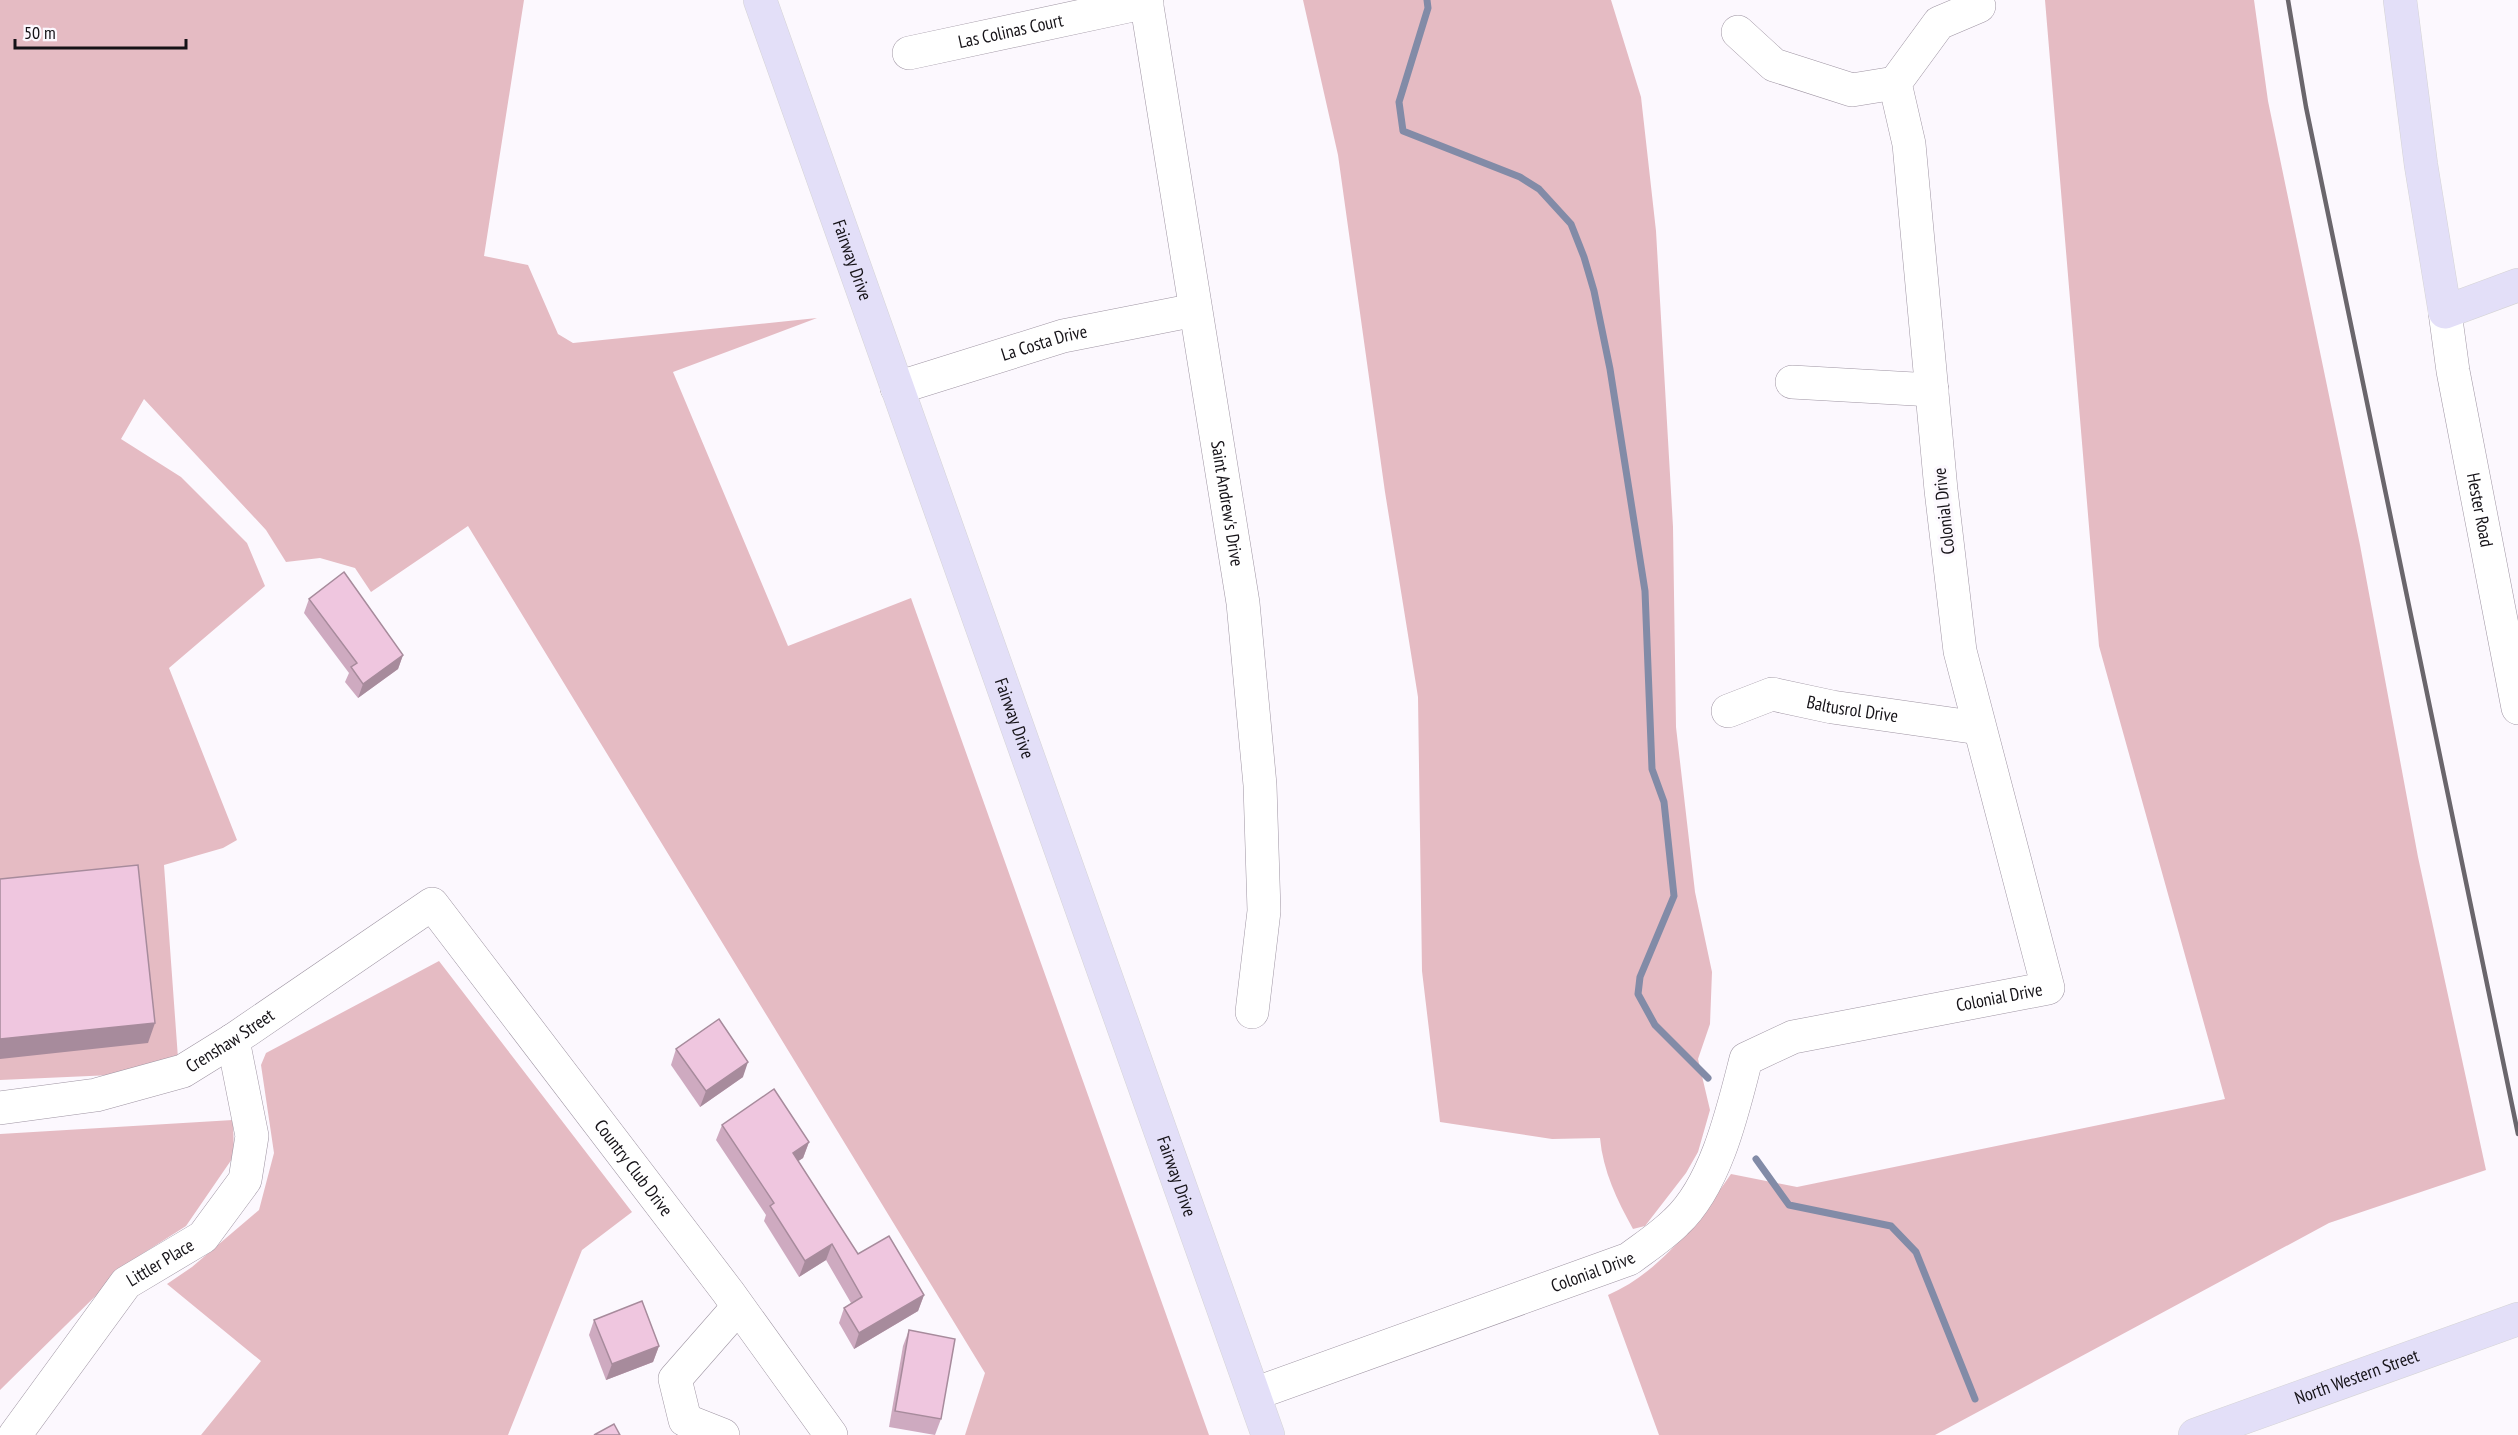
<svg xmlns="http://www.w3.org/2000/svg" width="2518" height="1435" font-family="'PT Sans Narrow',sans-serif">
	<rect width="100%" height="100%" fill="#fcf8fe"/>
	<!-- green -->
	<g fill="#e5bbc3">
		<path d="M0 0H524L484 256 528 265 558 334 573 343 817 318 673 372 788 646 911 598 1209 1435H965L985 1373 468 526 371 592 355 568 320 558 286 562 266 530 144 399 121 439 181 477 247 543 265 586 169 668 237 840 223 848 164 865 179 1072 0 1080Z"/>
		<path d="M1303 0H1611L1641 97 1656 231 1673 527 1676 727 1695 892 1712 972 1710 1024 1698 1059 1710 1110 1698 1152 1686 1173 1645 1226 1633 1229C1617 1200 1603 1171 1600 1138L1552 1139 1440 1122 1422 971 1418 697 1385 492 1338 155Z"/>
		<path d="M2045 0H2254L2268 101 2360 545 2418 857 2486 1170 2329 1223 1935 1435H1659L1608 1295C1661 1272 1699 1220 1731 1174L1797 1187 2225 1099 2099 646Z"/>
		<path d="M439 961 632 1212 582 1250 508 1435H201L261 1361 167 1284 192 1267 259 1210 274 1153 261 1065 266 1053Z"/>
		<path d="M233 1120 234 1156 186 1226 131 1261 0 1390V1134Z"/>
	</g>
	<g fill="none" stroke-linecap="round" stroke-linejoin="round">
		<!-- stream -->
		<g stroke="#828ba7" stroke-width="7">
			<path d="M1427 0 1428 8 1399 102 1403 131 1520 177 1539 189 1571 224 1584 257 1594 291 1610 369 1645 591 1652 769 1664 802 1674 896 1640 977 1638 994 1655 1025 1708 1078"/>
			<path d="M1756 1159 1789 1205 1891 1226 1916 1252 1975 1399"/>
		</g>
		<defs>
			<g id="minor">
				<path id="s1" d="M1146 0 1243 603 1260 785 1264 911 1252 1012"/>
				<path d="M1738 32 1774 65 1852 90 1895 83"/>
				<path id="s2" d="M909 53 1147 2"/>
				<path id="s3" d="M2445 312 2453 371 2518 708"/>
				<path d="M1792 382 1932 390"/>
				<path id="s4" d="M897 388 1063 336 1195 310"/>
				<path id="s5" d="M1728 711 1772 694 1832 707 1979 728"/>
				<path id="s6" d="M0 1108 96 1095 183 1071 233 1040 432 904 728 1292 831 1435"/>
				<path id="s7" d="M1254 1394 1629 1259C1645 1247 1662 1236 1676 1222 1716 1185 1733 1110 1746 1059L1793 1037 2048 988 1960 651 1941 490 1909 144 1895 83 1939 23 1979 6"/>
				<path id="s8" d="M15 1435 126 1283 203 1237 245 1180 252 1136 233 1040"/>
				<path d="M723 1435 685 1420 675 1379 738 1307"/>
			</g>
			<g id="major">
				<path id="s9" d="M760 0 1268 1435"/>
				<path d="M2400 0 2421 165 2445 312 2518 285"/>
				<path id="s10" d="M2195 1435 2518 1319"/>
			</g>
		</defs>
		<!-- minor casing -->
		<use href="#minor" stroke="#9f95a3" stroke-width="34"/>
		<!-- major casing -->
		<use href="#major" stroke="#d5d4d5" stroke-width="34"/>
		<!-- minor -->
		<use href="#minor" stroke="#fff" stroke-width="33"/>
		<!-- major -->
		<use href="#major" stroke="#e3dff8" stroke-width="33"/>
		<!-- rail -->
		<path stroke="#6a666c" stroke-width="4.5" d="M2288 0 2306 107 2518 1134"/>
	</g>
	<!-- wall -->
	<g fill="#ceaac0">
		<path d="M309 599 403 655 398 669 358 698 345 682 349 673 304 613Z"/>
		<path d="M676 1049 743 1077 700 1107 671 1065Z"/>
		<path d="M722 1125 809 1142 803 1158 798 1161 858 1254 924 1295 918 1311 854 1349 839 1323 844 1308 851 1303 826 1260 799 1277 764 1221 766 1215 716 1140Z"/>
		<path d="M594 1320 659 1346 653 1362 606 1380 589 1335Z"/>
		<path d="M909 1330 941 1419 935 1435 889 1427 903 1346Z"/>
	</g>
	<!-- shaded-wall -->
	<g fill="#a78b9c">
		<path d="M403 655 398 669 358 698 363 684Z"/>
		<path d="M155 1023 148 1043 0 1059V1039Z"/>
		<path d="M748 1062 743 1077 700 1107 706 1091Z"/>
		<path d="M809 1142 803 1158 788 1168 793 1153Z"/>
		<path d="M832 1244 826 1260 799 1277 805 1261Z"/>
		<path d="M924 1295 918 1311 854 1349 859 1333Z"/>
		<path d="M659 1346 653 1362 606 1380 612 1364Z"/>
	</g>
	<!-- building -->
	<g fill="#efc6df" stroke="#a78b9c" stroke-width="1.5">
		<path d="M344 572 403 655 363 684 351 667 357 663 309 599Z"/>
		<path d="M138 865 155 1023 0 1039V879Z"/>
		<path d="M719 1019 748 1062 706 1091 676 1049Z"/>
		<path d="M774 1089 809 1142 793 1153 858 1254 889 1236 924 1295 859 1333 844 1308 862 1297 832 1244 805 1261 770 1206 774 1203 722 1125Z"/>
		<path d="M642 1301 659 1346 612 1364 594 1320Z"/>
		<path d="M909 1330 955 1339 941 1419 895 1411Z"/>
		<path d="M614 1424 620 1435H594Z"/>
	</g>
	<g text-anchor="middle" stroke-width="6" stroke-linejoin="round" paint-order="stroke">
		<!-- street labels -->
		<g font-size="18" fill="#151217" stroke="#fcf8fe">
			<text dy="6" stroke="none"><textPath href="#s2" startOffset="104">Las Colinas Court</textPath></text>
			<text dy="6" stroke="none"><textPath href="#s9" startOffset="276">Fairway Drive</textPath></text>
			<text dy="6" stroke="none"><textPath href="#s4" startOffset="154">La Costa Drive</textPath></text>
			<text dy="6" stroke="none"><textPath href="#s1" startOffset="510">Saint Andrew's Drive</textPath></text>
			<text dy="6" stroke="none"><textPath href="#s3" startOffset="201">Hester Road</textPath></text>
			<text transform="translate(1944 511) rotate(-96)" y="6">Colonial Drive</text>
			<text dy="6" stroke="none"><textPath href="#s5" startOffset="129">Baltusrol Drive</textPath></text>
			<text dy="6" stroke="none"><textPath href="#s9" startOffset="762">Fairway Drive</textPath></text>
			<text dy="6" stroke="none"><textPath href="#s7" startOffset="900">Colonial Drive</textPath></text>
			<text dy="6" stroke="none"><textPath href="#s6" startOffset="243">Crenshaw Street</textPath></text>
			<text dy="6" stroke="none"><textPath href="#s6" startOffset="819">Country Club Drive</textPath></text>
			<text dy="6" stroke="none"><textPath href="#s9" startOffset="1248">Fairway Drive</textPath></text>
			<text dy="6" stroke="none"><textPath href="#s8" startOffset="228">Littler Place</textPath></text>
			<text dy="6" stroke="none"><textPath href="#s7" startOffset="360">Colonial Drive</textPath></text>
			<text dy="6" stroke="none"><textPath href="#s10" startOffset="172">North Western Street</textPath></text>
		</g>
	</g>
	<!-- scale -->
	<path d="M15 39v9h171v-9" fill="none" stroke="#151217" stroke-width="3"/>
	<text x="24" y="39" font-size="18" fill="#151217" stroke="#fcf8fe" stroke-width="4.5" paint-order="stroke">50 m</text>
</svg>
